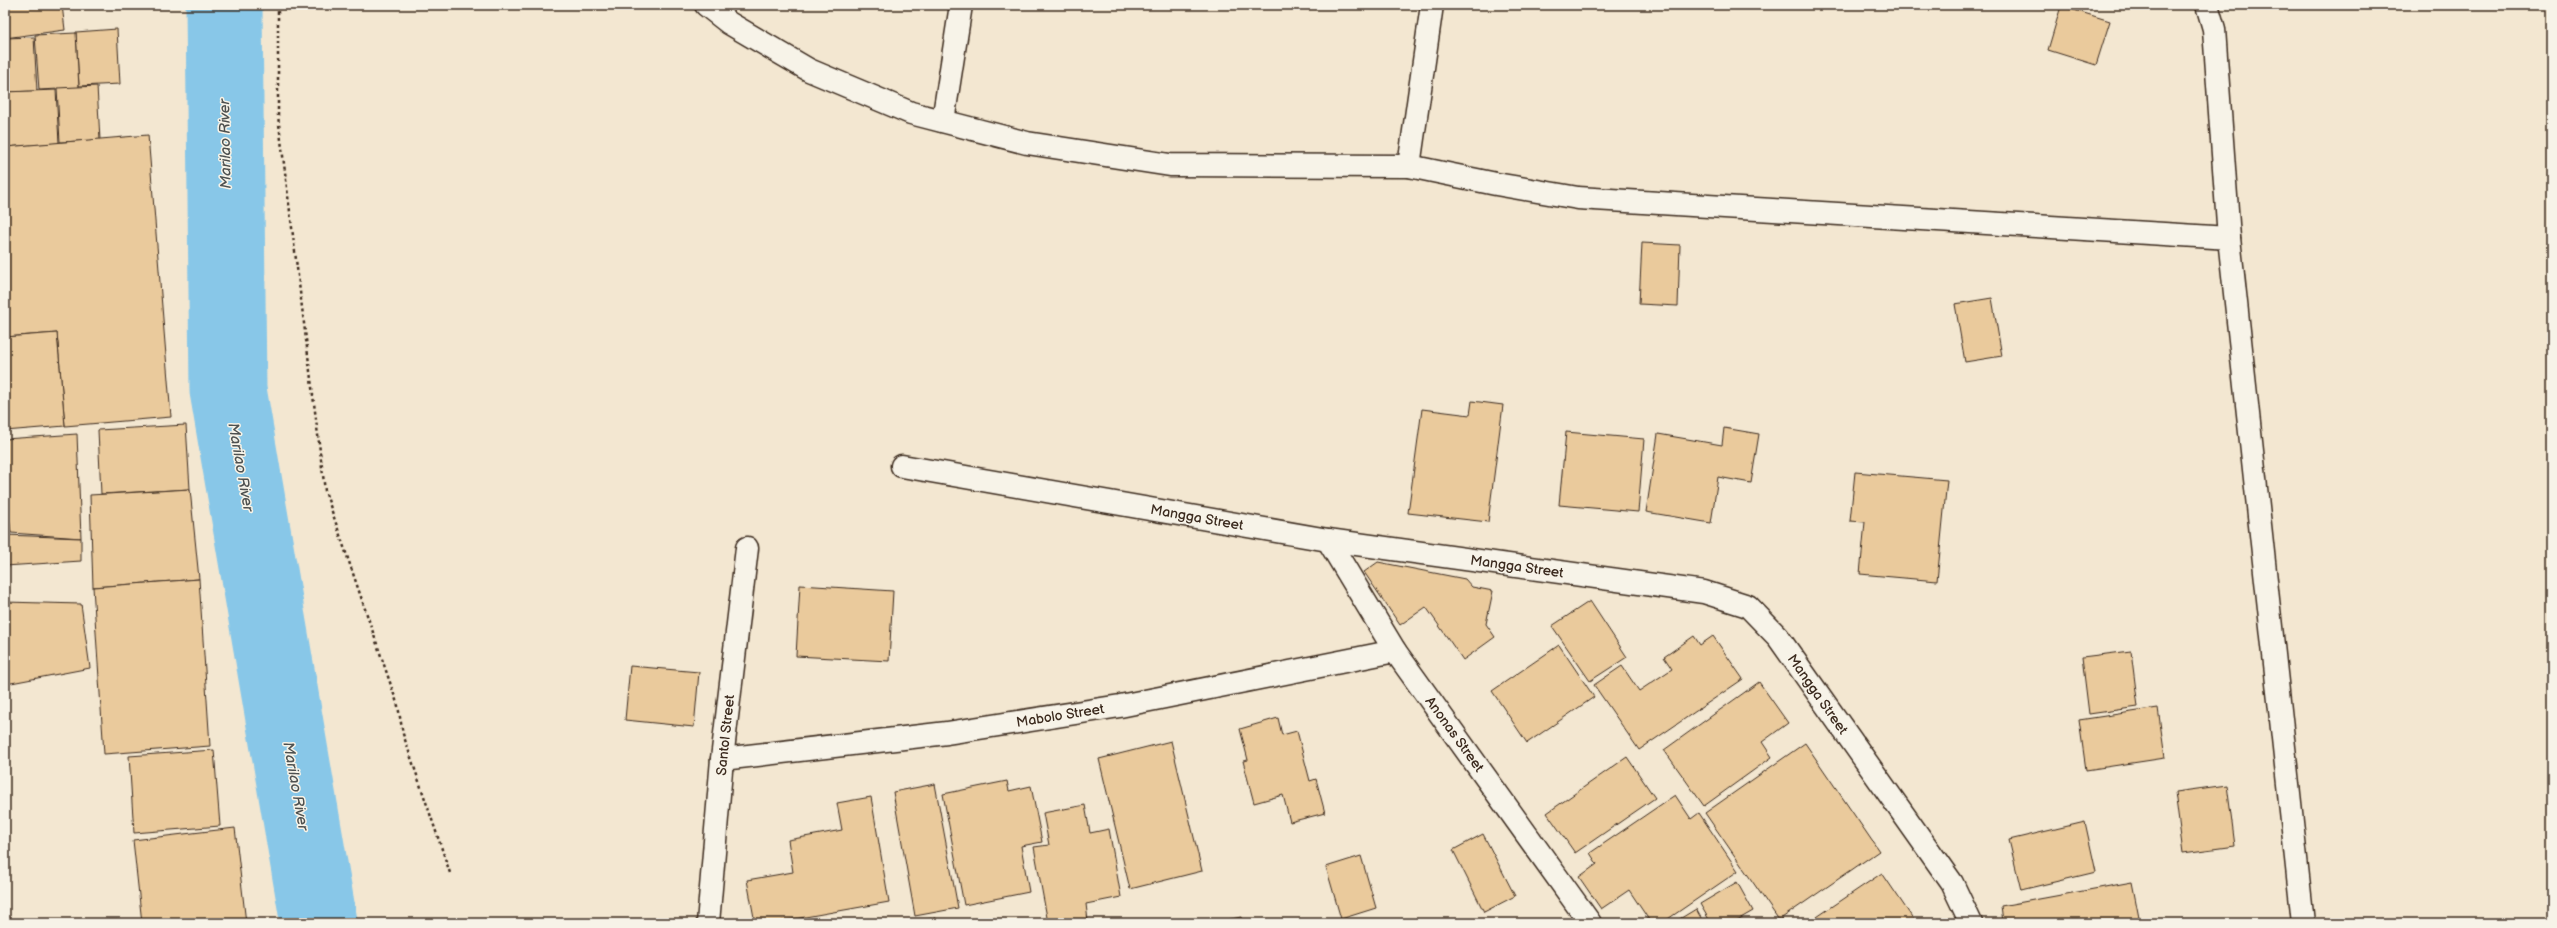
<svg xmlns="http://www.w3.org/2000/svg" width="2557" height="928" font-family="'Balsamiq Sans',sans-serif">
	<rect width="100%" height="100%" fill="#f3e7d1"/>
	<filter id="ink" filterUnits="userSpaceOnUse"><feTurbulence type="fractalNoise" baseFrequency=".025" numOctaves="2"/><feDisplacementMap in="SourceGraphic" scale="8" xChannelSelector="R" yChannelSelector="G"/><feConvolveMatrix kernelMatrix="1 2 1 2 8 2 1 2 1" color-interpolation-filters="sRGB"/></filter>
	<g filter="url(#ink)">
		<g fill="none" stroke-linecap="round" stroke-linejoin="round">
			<!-- river -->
			<path stroke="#88c7e8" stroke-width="77" d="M224 5 228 390 319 923"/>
		</g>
		<!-- building -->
		<g fill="#eaca9c" stroke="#3b2a1e">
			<path d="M5 5H62L65 30 5 38Z"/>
			<path d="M2061 6 2110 21 2096 65 2048 50Z"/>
			<path d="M117 29 120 84 79 86 76 32Z"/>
			<path d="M76 33 79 88 39 90 35 35Z"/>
			<path d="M34 37 37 91 5 92V38Z"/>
			<path d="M97 86 100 140 60 142 57 88Z"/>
			<path d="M56 90 59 143 5 147V92Z"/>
			<path d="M148 135 171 417 65 426 57 333 5 337V147Z"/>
			<path d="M1642 243 1680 245 1678 306 1639 304Z"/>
			<path d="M1992 298 2002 356 1965 362 1955 304Z"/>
			<path d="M57 333 65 426 5 431V337Z"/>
			<path d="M1472 401 1503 405 1488 522 1408 513 1422 409 1470 415Z"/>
			<path d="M186 425 190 489 101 494 98 430Z"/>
			<path d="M1724 428 1759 434 1751 483 1718 477 1711 523 1646 512 1658 434 1722 445Z"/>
			<path d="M1566 432 1644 439 1638 512 1559 505Z"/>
			<path d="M77 434 81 538 11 533 5 482V439Z"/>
			<path d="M1855 472 1947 480 1937 581 1860 574 1865 522 1850 521Z"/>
			<path d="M190 489 199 579 93 587 90 495Z"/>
			<path d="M5 535 81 538V561L5 566Z"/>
			<path d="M1378 562 1465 579 1472 587 1493 591 1486 624 1495 637 1463 660 1426 607 1400 625 1364 572Z"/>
			<path d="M199 579 210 746 104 754 93 587Z"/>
			<path d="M800 585 893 591 889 661 796 656Z"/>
			<path d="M1590 601 1627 657 1590 681 1552 626Z"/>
			<path d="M5 602 81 604 90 668 6 684Z"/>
			<path d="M1694 636 1700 645 1713 636 1743 679 1639 750 1594 685 1622 666 1639 691 1672 669 1664 657Z"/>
			<path d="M1559 645 1594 697 1527 743 1492 691Z"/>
			<path d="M2131 651 2138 707 2089 714 2082 657Z"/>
			<path d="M630 666 699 672 694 727 625 720Z"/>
			<path d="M1759 682 1788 723 1762 742 1772 757 1704 806 1664 750Z"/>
			<path d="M2158 708 2165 758 2086 770 2079 720Z"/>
			<path d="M1278 718 1282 735 1297 731 1310 781 1316 779 1325 813 1290 822 1283 795 1254 803 1243 761 1248 760 1240 729Z"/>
			<path d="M1171 741 1202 871 1130 889 1099 759Z"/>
			<path d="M1805 743 1879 851 1779 920 1705 813Z"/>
			<path d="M214 750 220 826 134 833 129 756Z"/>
			<path d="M1627 757 1655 798 1575 853 1547 813Z"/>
			<path d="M1007 781 1009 791 1031 786 1042 842 1021 846 1029 892 964 905 943 794Z"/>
			<path d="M935 784 958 908 915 916 893 792Z"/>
			<path d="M2227 785 2235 846 2183 853 2175 792Z"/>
			<path d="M1675 795 1691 819 1699 813 1738 871 1662 923H1651L1629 890 1601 909 1579 877 1597 864 1590 853Z"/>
			<path d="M871 797 889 902 772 923H755L747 880 793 872 788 840 842 830 837 803Z"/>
			<path d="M1085 805 1090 833 1109 829 1121 897 1086 904 1088 921 1048 923 1034 847 1049 845 1043 813Z"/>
			<path d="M2085 822 2096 872 2021 890 2009 840Z"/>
			<path d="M235 828 246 923H142L133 840Z"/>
			<path d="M1483 834 1515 896 1484 912 1453 850Z"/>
			<path d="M1361 856 1376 908 1341 919 1326 867Z"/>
			<path d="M1882 873 1916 923H1808Z"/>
			<path d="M1737 882 1753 911 1732 923H1711L1700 904Z"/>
			<path d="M2132 882 2140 923H2003L2001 906Z"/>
			<path d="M1696 909 1704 923H1673Z"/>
			<path d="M1241 917 1242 923H1212Z"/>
			<path d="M936 918 937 923H902Z"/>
		</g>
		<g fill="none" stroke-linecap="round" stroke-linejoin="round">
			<defs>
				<path id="service" d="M943 121 961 5"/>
				<g id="minor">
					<path d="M706 5 729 23 809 70 911 113 1027 143 1170 165 1409 166 1496 184 1578 198 2229 238"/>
					<path d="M2207 5 2214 29 2229 238 2303 923"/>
					<path d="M1409 166 1432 5"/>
					<path d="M902 466 1328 540 1704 592 1748 606 1778 637 1952 883 1971 923"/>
					<path d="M1328 540 1395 651 1590 923"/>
					<path d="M722 759 947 733 1120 706 1395 651"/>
					<path d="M708 923 722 759 747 548"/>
				</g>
			</defs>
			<!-- service casing -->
			<use href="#service" stroke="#3b2a1e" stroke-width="25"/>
			<!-- minor casing -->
			<use href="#minor" stroke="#3b2a1e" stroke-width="25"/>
			<!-- path -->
			<path stroke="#3b2a1e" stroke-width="2.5" stroke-dasharray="3 3" stroke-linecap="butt" d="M278 5V116L325 491 398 706 403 734 450 873"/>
			<!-- service -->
			<use href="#service" stroke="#f7f3e8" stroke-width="22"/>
			<!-- minor -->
			<use href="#minor" stroke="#f7f3e8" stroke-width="22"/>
		</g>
	</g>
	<g text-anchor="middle" stroke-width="3" stroke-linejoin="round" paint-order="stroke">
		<!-- street labels -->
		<g font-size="14" fill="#3b2a1e" stroke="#f7f3e8">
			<text transform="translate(1197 517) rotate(10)" y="5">Mangga Street</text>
			<text transform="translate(1517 566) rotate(8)" y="5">Mangga Street</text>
			<text transform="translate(1818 694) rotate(55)" y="5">Mangga Street</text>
			<text transform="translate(1060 715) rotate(-9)" y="5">Mabolo Street</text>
			<text transform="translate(1455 734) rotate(54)" y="5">Anonas Street</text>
			<text transform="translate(725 735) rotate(-84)" y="5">Santol Street</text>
		</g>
		<!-- water labels -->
		<g font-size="15" font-style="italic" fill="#4e5150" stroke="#f7f3e8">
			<text transform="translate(225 144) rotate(-91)" y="5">Marilao River</text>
			<text transform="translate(241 467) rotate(80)" y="5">Marilao River</text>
			<text transform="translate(296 786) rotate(80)" y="5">Marilao River</text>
		</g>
	</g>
	<!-- margin -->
	<rect width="2557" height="928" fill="none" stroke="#f7f3e8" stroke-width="20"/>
	<rect x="10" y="10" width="2537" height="908" fill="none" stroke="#3b2a1e" stroke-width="1.5" filter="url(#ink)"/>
</svg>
